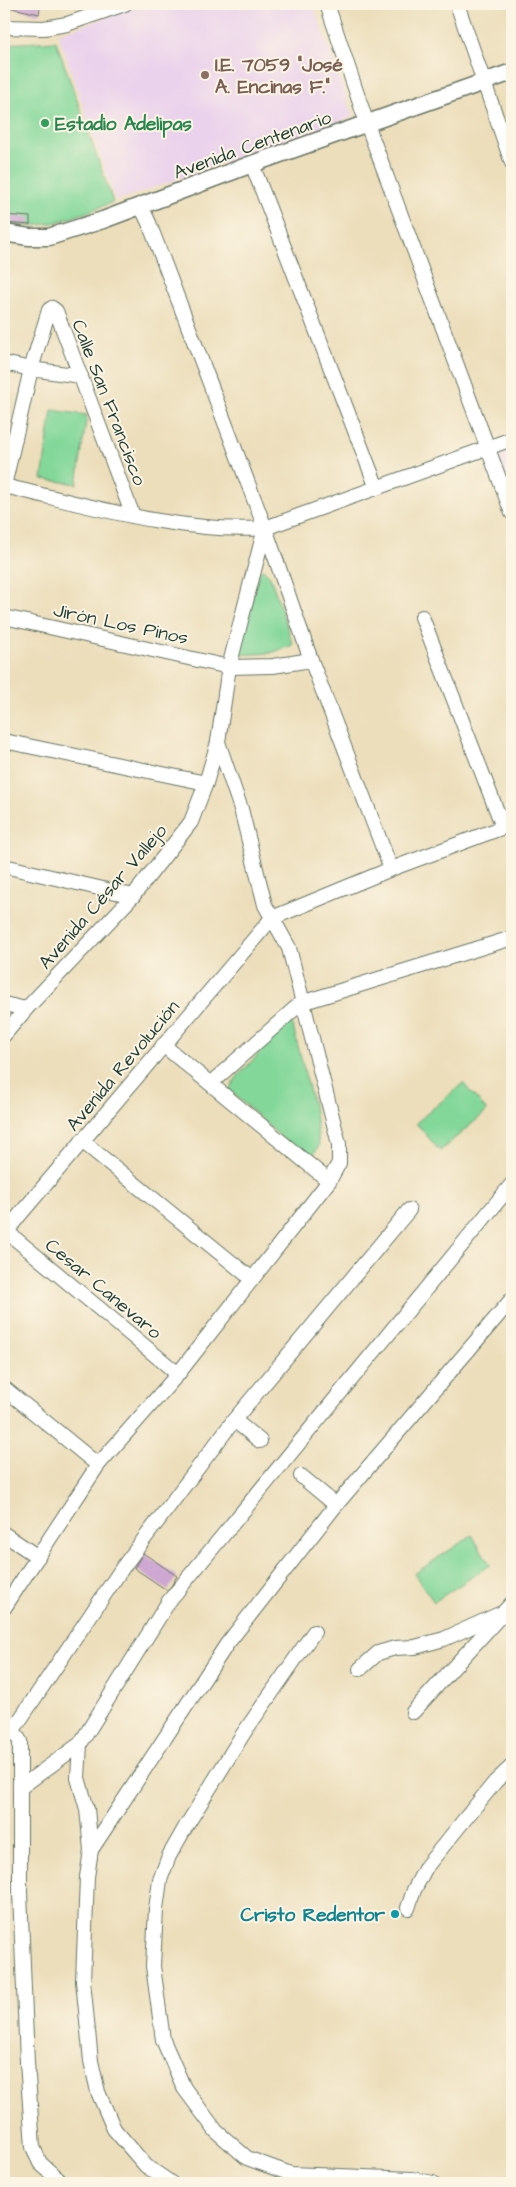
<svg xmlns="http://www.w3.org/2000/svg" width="516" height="2187" font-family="'Architects Daughter',sans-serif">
	<rect width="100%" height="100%" fill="#fcf5e5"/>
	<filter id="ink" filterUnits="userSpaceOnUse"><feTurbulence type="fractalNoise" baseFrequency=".02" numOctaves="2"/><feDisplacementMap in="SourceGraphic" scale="10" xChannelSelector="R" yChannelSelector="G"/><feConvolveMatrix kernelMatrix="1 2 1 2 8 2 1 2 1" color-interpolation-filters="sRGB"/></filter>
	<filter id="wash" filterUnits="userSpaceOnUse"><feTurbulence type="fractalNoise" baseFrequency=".0096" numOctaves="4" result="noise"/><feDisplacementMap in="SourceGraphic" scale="20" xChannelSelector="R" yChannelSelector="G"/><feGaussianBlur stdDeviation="1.12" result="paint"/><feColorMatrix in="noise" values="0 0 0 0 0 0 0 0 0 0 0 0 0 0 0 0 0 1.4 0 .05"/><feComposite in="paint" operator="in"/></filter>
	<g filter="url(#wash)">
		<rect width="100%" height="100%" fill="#ecdebb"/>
		<!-- built -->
		<g fill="#ead1ec">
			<path d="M145 4H313L353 117 116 201 58 34Z"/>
			<path d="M512 446V500L494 452Z"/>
		</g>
		<!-- green -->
		<g fill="#82d799" stroke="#508a66">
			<path d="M56 41 113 202C72 218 50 229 4 225V44Z"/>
			<path d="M52 410 87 415 77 484 42 479Z"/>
			<path d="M263 569 270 576 293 645 271 653 238 655 259 572Z"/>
			<path d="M291 1019 315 1112 319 1146 312 1157 305 1159 229 1090 237 1077Z"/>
			<path d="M463 1083 487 1111 440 1151 416 1123Z"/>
			<path d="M472 1535 490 1565 434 1602 414 1574Z"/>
		</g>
		<g id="blocks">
			<!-- building -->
			<g fill="#cea8d2">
				<path d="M4 4H41L39 14 4 6Z"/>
				<path d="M4 215 30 217V225L4 223Z"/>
				<path d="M143 1553 177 1576 168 1591 134 1568Z"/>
			</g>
		</g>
	</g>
	<g filter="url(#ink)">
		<use href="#blocks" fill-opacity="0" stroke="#677563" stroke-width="1"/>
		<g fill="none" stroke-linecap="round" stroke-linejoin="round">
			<defs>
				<g id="minor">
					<path d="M327 4 367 124 512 513"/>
					<path d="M457 4 512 163"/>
					<path d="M4 27 44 28 67 24 125 4"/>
					<path d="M252 164 377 488"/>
					<path d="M141 206 149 223 265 528 311 660 391 869"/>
					<path d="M4 363 31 369 81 376"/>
					<path d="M4 486C87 505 180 534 265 528L512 439"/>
					<path d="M4 486 31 369 49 310 52 308 56 311 133 516"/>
					<path d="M4 617 229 667 273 666 311 660"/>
					<path d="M422 617 503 827"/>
					<path d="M4 741 206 783"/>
					<path d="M4 866 133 896"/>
					<path d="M4 1004 26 1009"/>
					<path d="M4 1035 26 1009 133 896 191 822 206 783 218 742"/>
					<path d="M163 1045 329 1181"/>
					<path d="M211 1083 301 1003 512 938"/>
					<path d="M82 1141 252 1279"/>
					<path d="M6 1231 178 1374"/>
					<path d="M4 1236 17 1218 272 918 391 869 512 824"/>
					<path d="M4 1388 98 1465"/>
					<path d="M234 1420 260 1441"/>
					<path d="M301 1476 336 1505"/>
					<path d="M4 1534 38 1557"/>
					<path d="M4 1608 98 1465 178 1374 329 1181 339 1163V1144L289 948 265 905 241 809 218 742 229 667 265 528"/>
					<path d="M314 1632 243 1734 185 1828 169 1856 160 1880 156 1909 153 1966 163 2040 184 2088 216 2131 247 2158 291 2174 412 2179 433 2183"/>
					<path d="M360 1669 378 1653 395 1648 415 1647 444 1639 504 1612"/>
					<path d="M413 1712 512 1603"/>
					<path d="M4 1727 13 1730 20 1741V1892L27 2062 33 2147 40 2163 62 2183"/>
					<path d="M13 1730 123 1567 234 1420 409 1210"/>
					<path d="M80 1744 78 1778 87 1809 91 1850"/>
					<path d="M21 1787 80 1744 169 1601 512 1184"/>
					<path d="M408 1908 414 1890 426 1867 495 1782 512 1766"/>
					<path d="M171 2183 146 2166 114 2129 98 2092 91 2061 83 1981 87 1877 91 1850 227 1644 336 1505 512 1299"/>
				</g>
				<path id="tertiary" d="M4 233 29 237H49L103 220 252 164 512 72"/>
			</defs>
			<!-- minor casing -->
			<use href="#minor" stroke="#677563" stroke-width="16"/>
			<!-- tertiary casing -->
			<use href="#tertiary" stroke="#677563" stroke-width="19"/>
			<!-- minor -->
			<use href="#minor" stroke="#fff" stroke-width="14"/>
			<!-- tertiary -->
			<use href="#tertiary" stroke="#fff" stroke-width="16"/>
		</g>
	</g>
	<!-- markers -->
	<circle fill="#8d6e63" stroke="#fcf5e5" stroke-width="2" cx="205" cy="75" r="5"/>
	<circle fill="#2e9e5b" stroke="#fcf5e5" stroke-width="2" cx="45" cy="123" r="5"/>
	<circle fill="#0f9aa8" stroke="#fcf5e5" stroke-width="2" cx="395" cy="1914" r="5"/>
	<g text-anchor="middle" stroke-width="4" stroke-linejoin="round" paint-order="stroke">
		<!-- education labels -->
		<g font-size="19" font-weight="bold" fill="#785e54" stroke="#fcf5e5" text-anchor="start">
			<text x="215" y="71">I.E. 7059 "José<tspan x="215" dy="22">A. Encinas F."</tspan></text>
		</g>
		<!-- leisure labels -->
		<g font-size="19" font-weight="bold" fill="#27864d" stroke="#fcf5e5" text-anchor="start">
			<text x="55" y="130">Estadio Adelipas</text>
		</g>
		<!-- street labels -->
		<g font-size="19" fill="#1f3d34" stroke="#fcf5e5">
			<text transform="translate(252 144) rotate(-20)" y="7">Avenida Centenario</text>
			<text transform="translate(110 402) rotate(69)" y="7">Calle San Francisco</text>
			<text transform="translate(121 623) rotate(12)" y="7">Jirón Los Pinos</text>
			<text transform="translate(102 896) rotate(-49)" y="7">Avenida César Vallejo</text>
			<text transform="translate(122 1065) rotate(-50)" y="7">Avenida Revolución</text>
			<text transform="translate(104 1288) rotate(40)" y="7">Cesar Canevaro</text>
		</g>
		<!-- culture labels -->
		<g font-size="19" font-weight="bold" fill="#0d838f" stroke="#fcf5e5" text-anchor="end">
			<text x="385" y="1921">Cristo Redentor</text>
		</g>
	</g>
	<!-- margin -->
	<rect width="516" height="2187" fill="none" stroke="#fcf5e5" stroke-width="20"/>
</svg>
